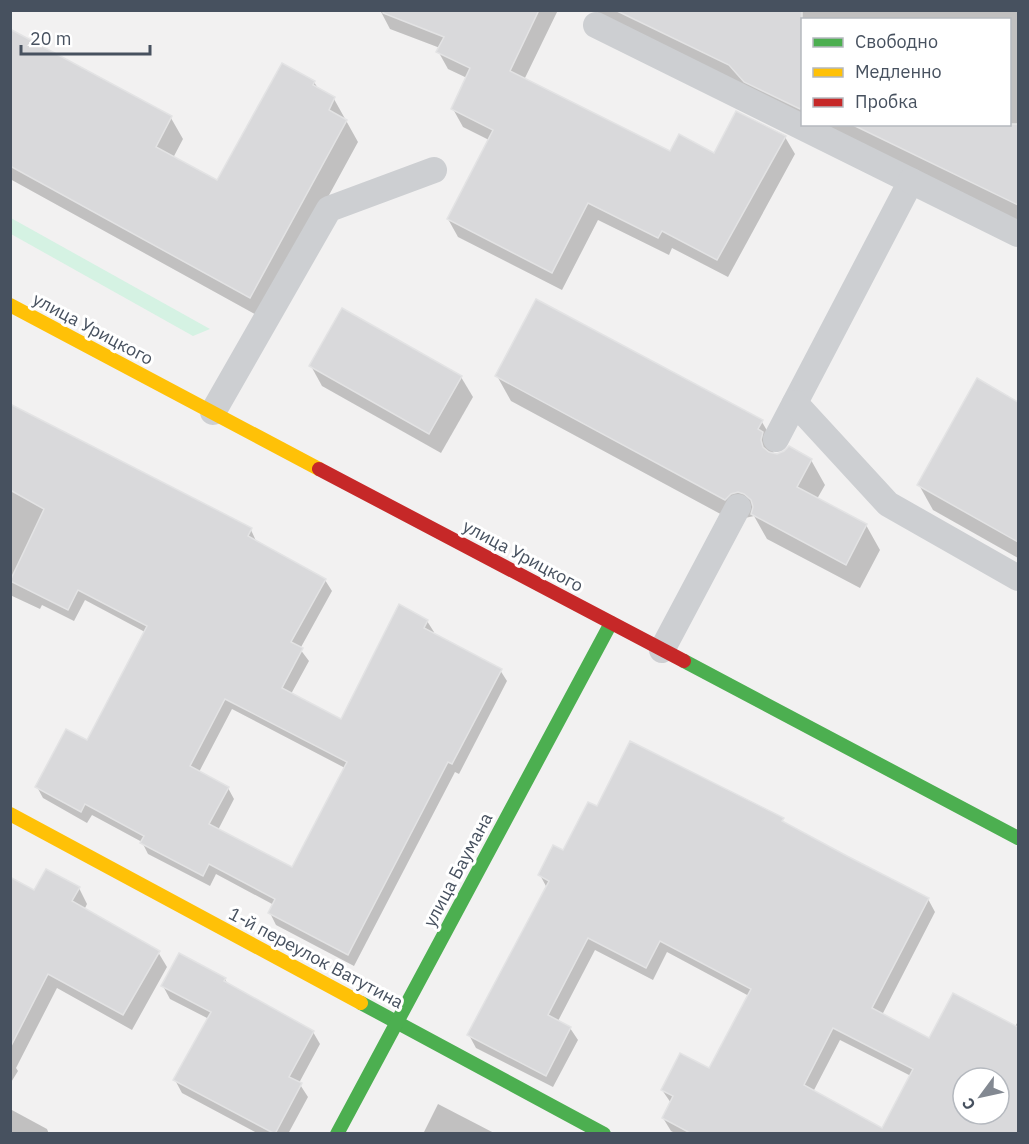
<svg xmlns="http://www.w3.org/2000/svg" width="1029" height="1144" font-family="'IBM Plex Sans',sans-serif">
	<rect width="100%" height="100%" fill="#f2f1f1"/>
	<!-- green -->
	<path fill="#d5f2e3" d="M11 218 210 329 193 336 11 234Z"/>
	<!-- shadow -->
	<g fill="#0003" fill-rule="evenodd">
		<path d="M558 10 524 80 671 153 714 155 785 137 795 154 728 277 672 248 669 255 598 220 562 290 458 237 448 219 489 140 463 127 453 109 467 78 448 69 438 51 440 48 390 29 380 10Z"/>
		<path d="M596 10H1018V222L818 125 814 133 766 109 759 97 603 21ZM802 20H1010V124H802Z"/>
		<path d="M10 30 171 118 183 139 173 158 218 182 314 82 319 90 334 99 358 142 262 318 10 179Z"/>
		<path d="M311 366 461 377 473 397 441 453 322 386Z"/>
		<path d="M497 376 762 422 776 446 773 452 775 455 811 460 825 485 817 499 866 525 880 550 860 588 767 539 754 516 745 518 739 524 511 401Z"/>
		<path d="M977 380 1018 404V558L933 510 919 485Z"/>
		<path d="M10 406 251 530 257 543 325 580 332 591 300 649 309 661 291 694 342 721 427 621 434 632 433 635 500 670 507 681 459 774 455 772 354 966 276 925 270 913 274 905 216 874 210 886 148 854 142 842 92 815 87 823 43 798 37 787 88 742 145 632 85 600 74 621 42 605 40 609 10 595ZM232 709 345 768 293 869 218 830 234 799 228 788 199 772Z"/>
		<path d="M597 808 782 819 785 824 928 899 935 912 882 1015 930 1040 1015 1027 1018 1021V1132L991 1117 982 1134H677L671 1131 663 1118 671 1103 662 1090 710 1070 749 996 667 952 653 980 595 950 558 1021 570 1028 578 1040 553 1087 476 1048 469 1035 547 888 540 875 564 852ZM840 1040 911 1076 883 1130 813 1092ZM963 1078H999V1114H963Z"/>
		<path d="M10 879 35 892 79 888 87 904 84 910 158 952 167 967 132 1030 57 988 16 1068 18 1071 10 1084Z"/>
		<path d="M225 979 228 985 313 1032 320 1044 299 1083 308 1097 288 1134H259L182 1093 175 1080 209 1019 170 999 163 986Z"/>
		<path d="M438 1104 496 1134H423Z"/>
		<path d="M10 1109 47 1129 49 1134H10Z"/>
	</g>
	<!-- building -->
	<g fill="#d9d9db" stroke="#e3e3e4" stroke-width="1.5" fill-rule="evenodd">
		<path d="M383 10H539L510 71 670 151 679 134 714 153 736 111 786 136 717 260 662 231 658 238 588 203 552 273 447 219 493 130 451 109 470 68 436 52 444 37 383 13Z"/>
		<path d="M615 10H802V105L800 109 744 82 729 65Z"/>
		<path d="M10 29 172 116 156 147 217 180 282 63 315 81 313 85 335 97 329 110 347 120 250 298 10 166Z"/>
		<path d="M851 124H1018V205Z"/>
		<path d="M536 299 763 420 758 429 763 432 761 440 763 447 769 452 777 454 784 451 789 446 812 459 797 487 867 524 846 565 751 514 753 507 751 500 744 494 738 492 731 494 725 500 495 376Z"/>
		<path d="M342 308 462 376 429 434 309 366Z"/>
		<path d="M977 378 1018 402V542L917 485Z"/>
		<path d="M10 404 252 528 248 536 326 579 291 642 303 648 282 688 341 719 399 604 428 620 424 628 502 669 452 764 448 762 348 955 268 913 275 899 209 864 203 876 140 843 144 836 85 804 81 812 35 787 66 729 87 740 147 626 78 590 68 610 10 581 44 509 10 490ZM225 699 347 762 292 867 209 824 229 787 190 766Z"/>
		<path d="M630 741 784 818 782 821 847 856 929 898 872 1008 929 1038 953 993 1018 1027V1134H692L662 1118 673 1096 661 1090 680 1053 709 1068 751 989 660 941 646 968 588 938 548 1015 571 1027 546 1076 467 1035 549 881 538 875 553 845 563 850 588 802 597 806ZM833 1028 913 1069 882 1128 804 1085ZM963 1078H999V1114H963Z"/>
		<path d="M46 869 80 887 72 901 160 951 123 1015 48 974 10 1048V877L34 890Z"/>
		<path d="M179 953 226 978 224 981 314 1031 289 1077 302 1083 275 1134 173 1080 211 1012 161 986Z"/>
	</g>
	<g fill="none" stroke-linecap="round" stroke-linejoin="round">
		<!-- lane -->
		<g stroke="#cdcfd2" stroke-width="26">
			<path d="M596 25 911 181 776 439"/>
			<path d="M911 181 1018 234"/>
			<path d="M795 403 888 504 1018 578"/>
			<path d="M213 412 329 209 434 170"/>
			<path d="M662 650 738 507"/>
		</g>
		<!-- fast -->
		<g stroke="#4caf50" stroke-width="14">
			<path d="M684 661 1018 838"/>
			<path d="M361 1003 604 1134"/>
			<path d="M337 1134 611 623"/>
		</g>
		<!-- slow -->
		<g stroke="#ffc107" stroke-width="14">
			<path d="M10 305 319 469"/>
			<path d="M10 814 361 1003"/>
		</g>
		<!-- jam -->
		<path stroke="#c62828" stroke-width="14" d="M319 469 684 661"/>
	</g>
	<g text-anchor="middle" stroke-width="6" stroke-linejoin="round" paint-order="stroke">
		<!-- street labels -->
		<g font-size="18" fill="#47515f" stroke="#fff">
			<text transform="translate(93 329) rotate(28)" y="6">улица Урицкого</text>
			<text transform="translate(523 556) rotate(28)" y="6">улица Урицкого</text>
			<text transform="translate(458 870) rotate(-62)" y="6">улица Баумана</text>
			<text transform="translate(316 958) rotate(28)" y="6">1-й переулок Ватутина</text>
		</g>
	</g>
	<!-- border -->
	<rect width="1029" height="1144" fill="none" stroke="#47515f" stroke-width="24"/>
	<!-- legend -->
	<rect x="801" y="18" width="210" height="108" fill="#ffffff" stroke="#b5b9bf" stroke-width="1.5"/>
	<rect x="813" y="38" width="30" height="9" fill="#4caf50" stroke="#b5b9bf" stroke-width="1.5"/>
	<text x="855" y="48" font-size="18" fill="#47515f">Свободно</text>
	<rect x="813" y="68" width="30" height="9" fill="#ffc107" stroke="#b5b9bf" stroke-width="1.5"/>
	<text x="855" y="78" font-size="18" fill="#47515f">Медленно</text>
	<rect x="813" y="98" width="30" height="9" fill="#c62828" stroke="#b5b9bf" stroke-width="1.5"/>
	<text x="855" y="108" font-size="18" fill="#47515f">Пробка</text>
	<!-- north arrow -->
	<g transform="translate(981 1096) rotate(237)"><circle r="28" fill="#ffffff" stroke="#b5b9bf" stroke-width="1.5"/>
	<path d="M0-4.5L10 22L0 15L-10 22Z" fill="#838992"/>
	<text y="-9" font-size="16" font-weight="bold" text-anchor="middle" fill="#47515f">С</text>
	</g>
	<!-- scale -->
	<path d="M21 45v9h129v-9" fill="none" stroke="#47515f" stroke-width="3"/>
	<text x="30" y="45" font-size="18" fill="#47515f" stroke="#ffffff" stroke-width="4.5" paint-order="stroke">20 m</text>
</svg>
